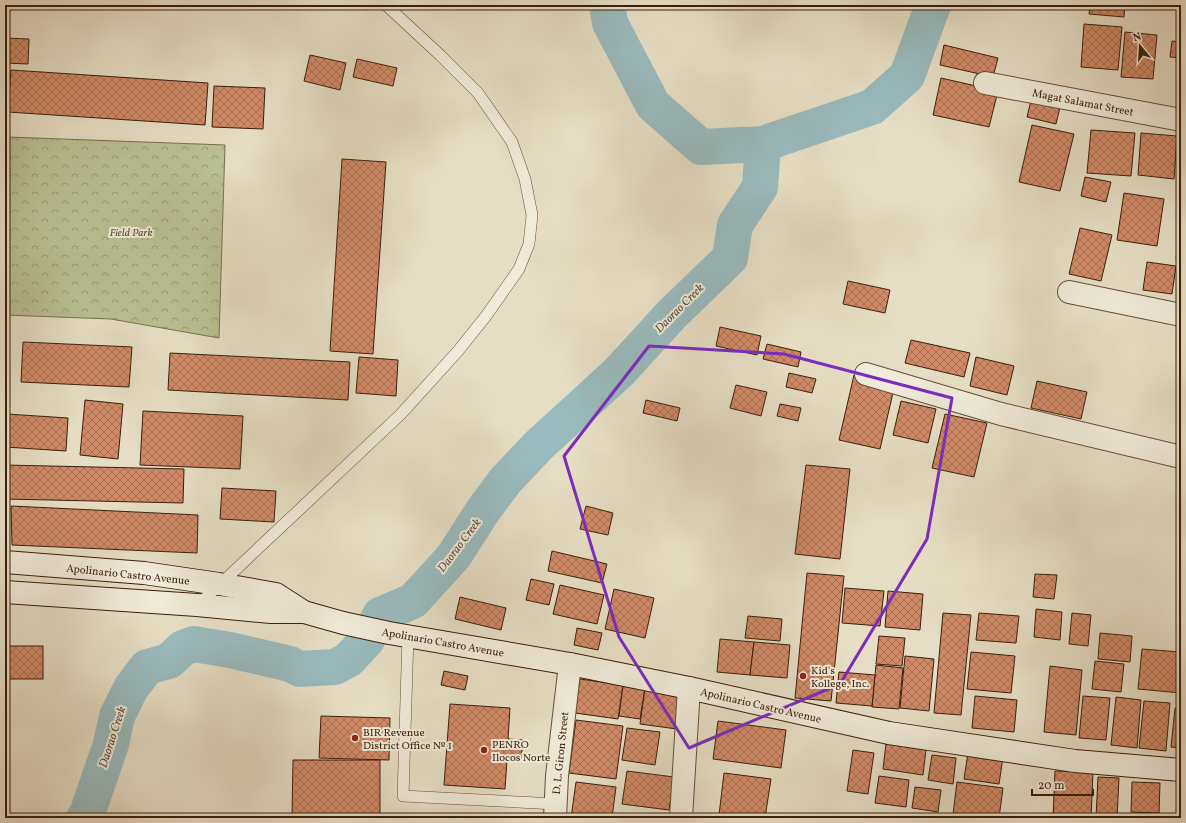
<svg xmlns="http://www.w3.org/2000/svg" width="1186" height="823" font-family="Vollkorn,serif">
	<defs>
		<pattern id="forest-crowns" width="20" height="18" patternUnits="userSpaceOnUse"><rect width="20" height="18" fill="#b9c091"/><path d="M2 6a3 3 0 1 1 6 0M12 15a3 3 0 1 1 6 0" fill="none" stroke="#989b75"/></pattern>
		<pattern id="building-cross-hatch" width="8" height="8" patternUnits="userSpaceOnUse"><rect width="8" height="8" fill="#d08a67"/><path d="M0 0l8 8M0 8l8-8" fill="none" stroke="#aa7053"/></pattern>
	</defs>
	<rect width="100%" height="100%" fill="#e6dec4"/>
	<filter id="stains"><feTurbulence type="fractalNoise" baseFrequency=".005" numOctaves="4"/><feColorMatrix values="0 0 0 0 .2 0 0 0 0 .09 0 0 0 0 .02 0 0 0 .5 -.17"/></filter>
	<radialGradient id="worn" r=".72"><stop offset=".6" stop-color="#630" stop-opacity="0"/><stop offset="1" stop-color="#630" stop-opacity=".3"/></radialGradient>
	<!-- forest -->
	<path fill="url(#forest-crowns)" stroke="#7a704e" d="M8 137 225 145 219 338 111 319 5 315V213Z"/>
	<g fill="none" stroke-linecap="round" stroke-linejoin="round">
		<!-- river -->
		<g stroke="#99babd" stroke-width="36">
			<path d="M607 5 610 23 653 105 701 147 763 144 872 107 907 76 933 5"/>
			<path d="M84 818 87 814 111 744 117 716 131 688 147 667 169 661 183 648 194 644 230 650 290 664 300 669 335 667 348 660 367 640 380 615 413 601 454 556 482 512 505 481 539 445 619 372 672 314 730 258 735 225 760 187 763 144"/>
		</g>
	</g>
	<!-- building -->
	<g fill="url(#building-cross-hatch)" stroke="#3b1f0a">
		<path d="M1090 5H1125L1124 17 1089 14Z"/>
		<path d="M1084 24 1122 27 1118 70 1081 67Z"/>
		<path d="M1125 32 1157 35 1153 79 1121 77Z"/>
		<path d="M5 38 29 39 28 64 5 63Z"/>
		<path d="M1172 41 1181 42V58L1170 57Z"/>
		<path d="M944 45 998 58 993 77 940 65Z"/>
		<path d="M310 55 346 63 340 90 304 81Z"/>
		<path d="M357 59 397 68 393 86 353 77Z"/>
		<path d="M11 70 208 83 205 125 8 112Z"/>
		<path d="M941 78 998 91 989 127 933 115Z"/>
		<path d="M214 86 265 88 263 129 212 127Z"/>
		<path d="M1032 96 1061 103 1056 124 1027 117Z"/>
		<path d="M1032 125 1074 134 1060 191 1019 182Z"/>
		<path d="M1091 130 1135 133 1131 176 1087 173Z"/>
		<path d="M1141 133 1177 136 1174 179 1138 175Z"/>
		<path d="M342 159 386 162 373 354 330 351Z"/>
		<path d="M1085 177 1111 182 1106 202 1081 196Z"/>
		<path d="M1124 193 1164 199 1157 246 1117 240Z"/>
		<path d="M1080 228 1112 235 1101 281 1069 274Z"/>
		<path d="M1178 246 1181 247V259H1176Z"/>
		<path d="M1147 262 1176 266 1172 294 1143 290Z"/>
		<path d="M848 281 890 290 885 313 843 304Z"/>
		<path d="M720 327 761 336 757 355 716 346Z"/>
		<path d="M911 340 970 353 964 377 905 363Z"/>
		<path d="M23 342 132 347 129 387 21 382Z"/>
		<path d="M767 344 801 352 798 367 763 359Z"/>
		<path d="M170 353 350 362 348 400 168 390Z"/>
		<path d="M359 357 398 360 396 396 356 393Z"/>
		<path d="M976 357 1014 366 1007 395 970 386Z"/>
		<path d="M789 373 816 379 812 393 786 387Z"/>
		<path d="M854 375 895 384 880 449 839 440Z"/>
		<path d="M1037 381 1087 392 1081 419 1031 408Z"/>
		<path d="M736 385 767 392 761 416 730 408Z"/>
		<path d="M85 400 123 404 118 459 80 455Z"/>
		<path d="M646 400 680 408 677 421 643 413Z"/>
		<path d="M901 401 936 409 928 443 893 435Z"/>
		<path d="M780 404 801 408 798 421 777 416Z"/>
		<path d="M143 411 243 416 240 469 140 465Z"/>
		<path d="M7 414 68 418 66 451 5 447Z"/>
		<path d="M945 414 987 423 974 477 932 468Z"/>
		<path d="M5 465 184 469 183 503 5 499Z"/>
		<path d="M806 465 850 469 840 559 795 554Z"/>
		<path d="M222 488 276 491 274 522 220 519Z"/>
		<path d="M11 506 198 515 197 553 12 545Z"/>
		<path d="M586 506 613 513 608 535 580 529Z"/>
		<path d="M552 551 607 564 602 583 548 571Z"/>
		<path d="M807 573 844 576 831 701 795 698Z"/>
		<path d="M1035 574 1057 575 1054 599 1033 597Z"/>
		<path d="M531 579 554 584 549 605 526 600Z"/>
		<path d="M560 585 604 595 597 624 553 614Z"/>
		<path d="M845 588 884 591 880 626 842 623Z"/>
		<path d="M614 589 654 598 645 638 605 629Z"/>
		<path d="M888 591 923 594 920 630 885 627Z"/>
		<path d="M460 597 506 608 501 630 455 619Z"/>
		<path d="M1036 609 1062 612 1060 640 1034 637Z"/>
		<path d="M943 613 971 615 961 715 934 713Z"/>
		<path d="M979 613 1019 616 1016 643 976 640Z"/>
		<path d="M1072 613 1091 615 1088 646 1069 644Z"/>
		<path d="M748 616 782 619 780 641 745 638Z"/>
		<path d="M577 628 602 633 598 650 574 645Z"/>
		<path d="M1100 633 1132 636 1130 662 1098 659Z"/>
		<path d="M879 636 905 638 902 666 876 664Z"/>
		<path d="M720 639 754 642 750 675 717 672Z"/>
		<path d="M754 642 790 645 787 678 750 675Z"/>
		<rect x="5" y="646" width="38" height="33"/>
		<path d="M1142 649 1181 652V693L1138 689Z"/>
		<path d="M971 652 1015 656 1011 693 967 689Z"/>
		<path d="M905 656 934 659 929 711 900 708Z"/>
		<path d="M1095 661 1124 664 1121 692 1092 689Z"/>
		<path d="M876 665 903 668 899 709 872 707Z"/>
		<path d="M1050 666 1082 670 1076 735 1044 732Z"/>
		<path d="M444 671 468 676 465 690 441 685Z"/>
		<path d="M839 672 875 675 872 706 836 703Z"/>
		<path d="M580 679 623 685 618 719 575 713Z"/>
		<path d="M623 685 645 688 640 719 619 716Z"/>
		<path d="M645 689 682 695 677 729 640 724Z"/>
		<path d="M975 696 1017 700 1014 732 972 728Z"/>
		<path d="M1083 696 1110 698 1106 740 1079 738Z"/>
		<path d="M1116 697 1141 700 1137 748 1111 745Z"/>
		<path d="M1144 701 1170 703 1166 751 1139 748Z"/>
		<path d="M450 704 510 708 508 739 523 740 521 761 507 760 505 789 444 785Z"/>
		<path d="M1175 708 1181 709V748L1171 747Z"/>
		<path d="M321 716 390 718 389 760 319 758Z"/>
		<path d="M576 720 623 726 616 779 569 773Z"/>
		<path d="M718 721 786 730 781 768 713 759Z"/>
		<path d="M627 728 660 732 655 765 622 760Z"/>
		<path d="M886 744 926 750 923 775 883 769Z"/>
		<path d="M853 750 874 753 868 794 847 791Z"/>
		<path d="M968 753 1003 757 999 784 964 779Z"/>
		<path d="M932 755 956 758 953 784 928 780Z"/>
		<path d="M293 760H380V816H292Z"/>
		<path d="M627 771 674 777 669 810 622 804Z"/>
		<path d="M1055 771 1093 772 1091 818H1053Z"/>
		<path d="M724 773 771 779 765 818H744L719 815Z"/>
		<path d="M879 776 909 780 906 807 875 803Z"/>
		<path d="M1098 777 1119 778 1117 818H1096Z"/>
		<path d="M576 782 616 787 612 818H571Z"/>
		<path d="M957 782 1003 788 999 818H983L953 814Z"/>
		<path d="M1132 782 1160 783 1159 813 1131 812Z"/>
		<path d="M915 787 941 790 938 812 912 808Z"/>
		<path d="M494 815V818H435V816Z"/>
	</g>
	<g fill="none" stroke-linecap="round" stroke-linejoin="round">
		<defs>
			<g id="service">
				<path d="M198 605 401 414 458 351 486 316 519 269 529 244 532 215 525 179 512 142 478 93 440 55 386 5"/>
				<path d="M408 636 403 796 556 804"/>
			</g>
			<g id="minor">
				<path d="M985 83 1181 120"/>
				<path d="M1069 292 1181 315"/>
				<path d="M866 374 1001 414 1181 457"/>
				<path d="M555 818 557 776 570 664"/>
				<path d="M681 818 689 688"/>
			</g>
			<g id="secondary">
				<path d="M5 562 144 573 219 584 276 594 304 612"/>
				<path d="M5 592 197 605 271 612H304L343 623 389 633 570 664 689 688 889 733 1075 761 1181 770"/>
			</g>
		</defs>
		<!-- service casing -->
		<use href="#service" stroke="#664f38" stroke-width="12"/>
		<!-- minor casing -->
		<use href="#minor" stroke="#664f38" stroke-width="24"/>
		<!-- secondary casing -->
		<use href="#secondary" stroke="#3b1f0a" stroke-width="24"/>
		<!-- service -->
		<use href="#service" stroke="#efead9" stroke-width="11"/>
		<!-- minor -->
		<use href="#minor" stroke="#efead9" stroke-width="22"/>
		<!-- secondary -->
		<use href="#secondary" stroke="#efead9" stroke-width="22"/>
	</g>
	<!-- marked area -->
	<path fill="none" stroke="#7b2cbf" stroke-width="3" stroke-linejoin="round" d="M649 346 784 354 952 398 927 539 840 684 689 748 619 637 564 456Z"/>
	<!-- markers -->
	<g fill="#8f2418" stroke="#efead9" stroke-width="1.5">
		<circle cx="803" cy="676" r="4"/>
		<circle cx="355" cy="738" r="4"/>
		<circle cx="484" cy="750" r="4"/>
	</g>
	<g text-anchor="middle" stroke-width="4" stroke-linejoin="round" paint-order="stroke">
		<!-- street labels -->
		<g font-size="11" fill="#3b1f0a" stroke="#efead9">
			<text transform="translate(1083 102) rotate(11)" y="4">Magat Salamat Street</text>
			<text transform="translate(128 574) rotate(6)" y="4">Apolinario Castro Avenue</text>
			<text transform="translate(443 642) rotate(10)" y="4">Apolinario Castro Avenue</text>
			<text transform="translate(761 705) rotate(13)" y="4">Apolinario Castro Avenue</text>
			<text transform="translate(560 753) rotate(-84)" y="4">D. L. Giron Street</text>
		</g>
		<!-- park labels -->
		<g font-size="11" font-style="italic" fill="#614f32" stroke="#efead9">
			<text x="131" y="236">Field Park</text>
		</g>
		<!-- poi labels -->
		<g font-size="11" fill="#3b1f0a" stroke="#efead9" text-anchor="start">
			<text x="811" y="674">Kid's<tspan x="811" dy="13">Kollege, Inc.</tspan></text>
			<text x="363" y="736">BIR Revenue<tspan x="363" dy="13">District Office № 1</tspan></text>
			<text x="492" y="748">PENRO<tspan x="492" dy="13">Ilocos Norte</tspan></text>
		</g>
		<!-- water labels -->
		<g font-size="12" font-style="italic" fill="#574e40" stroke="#efead9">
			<text transform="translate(679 308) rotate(-45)" y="4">Daorao Creek</text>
			<text transform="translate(459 545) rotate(-53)" y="4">Daorao Creek</text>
			<text transform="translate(112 737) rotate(-72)" y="4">Daorao Creek</text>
		</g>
	</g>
	<!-- margin -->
	<rect width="1186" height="823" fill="none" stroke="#e6dec4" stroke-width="20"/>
	<rect x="6" y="6" width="1174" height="811" fill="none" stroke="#3b1f0a" stroke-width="2"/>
	<rect x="10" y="10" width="1166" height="803" fill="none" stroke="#3b1f0a"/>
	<!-- north arrow -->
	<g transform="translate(1140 46) rotate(342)" stroke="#efead9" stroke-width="3" paint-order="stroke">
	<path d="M0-3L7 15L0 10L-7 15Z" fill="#3b1f0a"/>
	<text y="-6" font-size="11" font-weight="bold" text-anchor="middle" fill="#3b1f0a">N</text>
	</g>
	<!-- scale -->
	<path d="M1032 789v6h61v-6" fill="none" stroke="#3b1f0a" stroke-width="2"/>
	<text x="1038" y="789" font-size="12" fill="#3b1f0a" stroke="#efead9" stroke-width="3" paint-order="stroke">20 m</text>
	<rect width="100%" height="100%" filter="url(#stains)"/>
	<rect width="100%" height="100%" fill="url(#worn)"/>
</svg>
